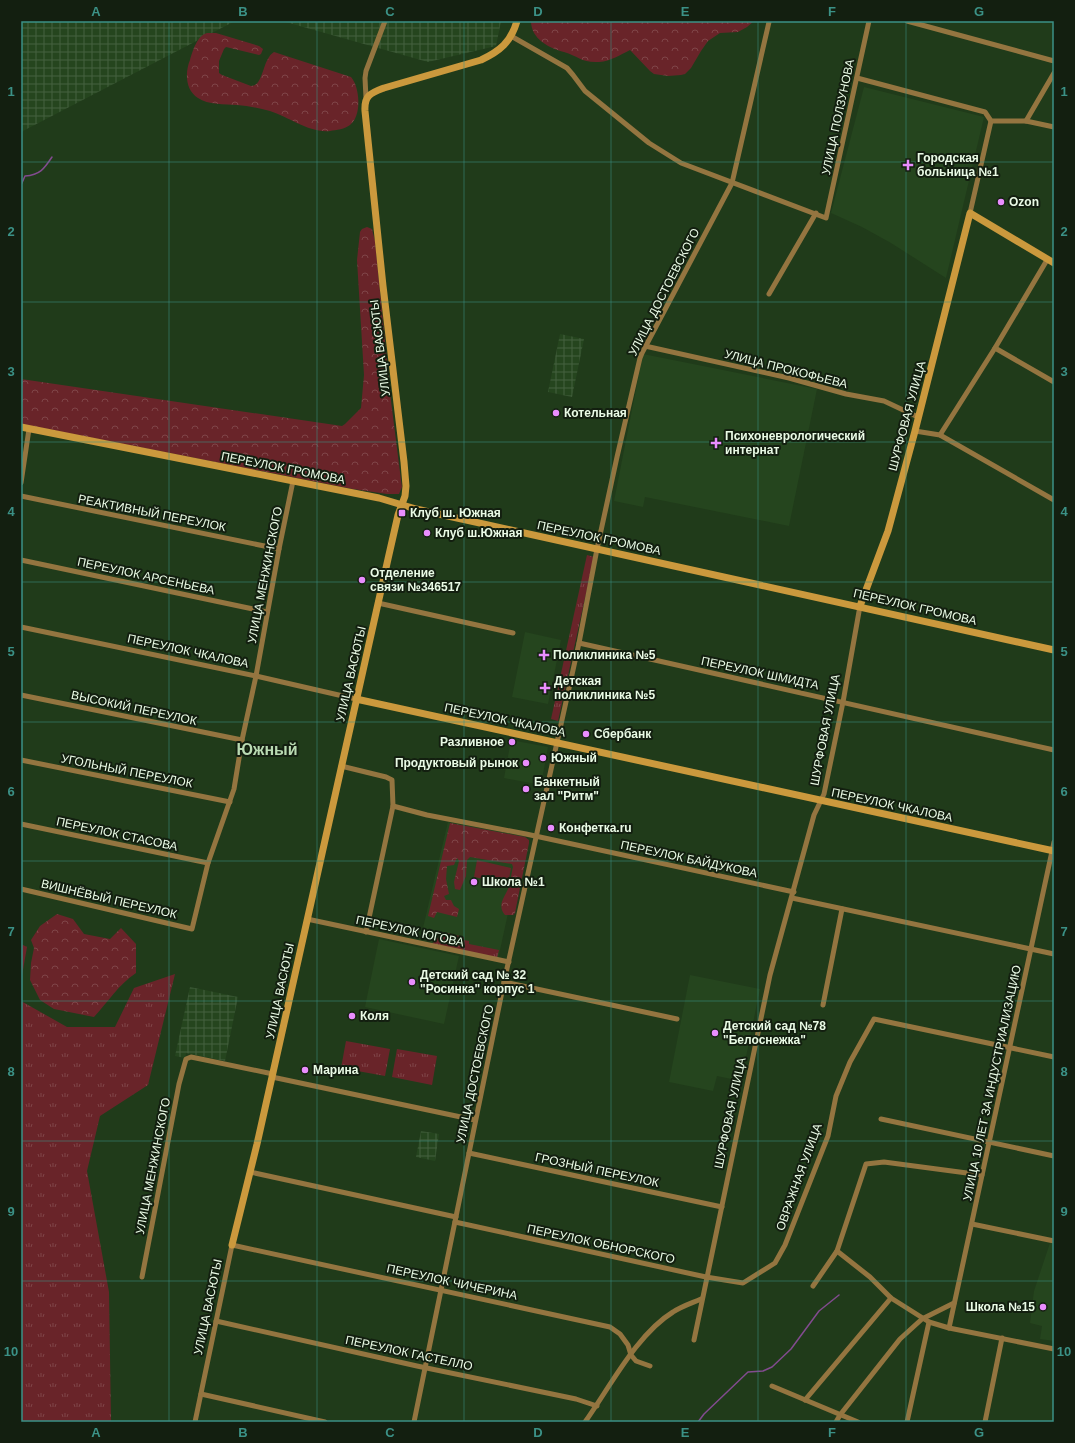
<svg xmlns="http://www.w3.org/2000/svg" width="1075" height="1443" font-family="Helvetica,sans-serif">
	<defs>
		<pattern id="industrial-grid" width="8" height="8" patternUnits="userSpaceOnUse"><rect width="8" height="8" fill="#25451e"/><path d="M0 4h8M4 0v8" fill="none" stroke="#45613f"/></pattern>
		<pattern id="grass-tufts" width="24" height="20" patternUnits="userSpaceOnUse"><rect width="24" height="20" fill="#692429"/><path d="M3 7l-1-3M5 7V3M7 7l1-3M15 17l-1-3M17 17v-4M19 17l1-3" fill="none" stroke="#7f4548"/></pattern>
		<pattern id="forest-crowns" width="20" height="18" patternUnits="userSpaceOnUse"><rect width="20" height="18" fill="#692429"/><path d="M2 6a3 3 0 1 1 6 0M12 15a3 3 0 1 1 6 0" fill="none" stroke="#7f4548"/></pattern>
	</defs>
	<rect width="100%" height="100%" fill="#203b1a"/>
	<!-- built -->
	<g fill="#25451e">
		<path d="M864 87 984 117 946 278 891 243 862 227 831 213Z"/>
		<path d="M643 354 817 389 789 526 645 497 643 507 614 501Z"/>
		<path d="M525 632 561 640 548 704 512 697Z"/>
		<path d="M511 740 548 747 541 785 504 778Z"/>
		<path d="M448 822 525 836 498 959 432 944 426 937 423 928Z"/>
		<path d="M379 939 459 956 444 1024 365 1007Z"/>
		<path d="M690 975 760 989 741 1081 717 1076 713 1091 669 1082Z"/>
		<path d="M1050 1243 1054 1244V1341L1040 1339 1042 1326 1030 1323 1034 1291Z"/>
	</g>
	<!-- industrial -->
	<g fill="url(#industrial-grid)">
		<path d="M21 21H235L21 132Z"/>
		<path d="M282 21H501L496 46 428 62Z"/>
		<path d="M560 334 584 339 572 397 548 392Z"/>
		<path d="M190 987 238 997 225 1061 186 1053 185 1058 175 1056Z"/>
		<path d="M421 1131 439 1134 435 1161 416 1157Z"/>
	</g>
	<!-- grass -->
	<g fill="url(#grass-tufts)">
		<path d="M587 555 594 557 558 721 551 719Z"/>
		<path d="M443 932 464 937V940L469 941V944L499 950 497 958 432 944Z"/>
		<path d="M21 944 27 947 21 981Z"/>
		<path d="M175 974 148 1085 100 1116 87 1171 109 1292 111 1422H21V1001L67 1027H115L134 988Z"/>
		<path d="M346 1041 390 1049 385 1076 341 1068Z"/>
		<path d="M397 1049 437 1056 432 1085 392 1077Z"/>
	</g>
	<!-- forest -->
	<g fill="url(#forest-crowns)">
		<path d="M531 21H754L747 27 738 32 720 33 708 41 701 51 691 68 685 74 681 75 668 76 654 74 650 71 630 50C620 55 611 61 599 62 582 63 578 56 564 52 549 48 531 39 531 21Z"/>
		<path d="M207 33H216L259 46 263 49 261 54 259 55 226 47 224 49 219 61V73L222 75 251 86C264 86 262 59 274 52L351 77C360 87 362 116 350 125 345 129 336 130 330 131 309 133 289 117 270 111 259 108 248 106 237 105 225 104 208 105 198 98 185 90 185 72 190 60 193 50 197 36 207 33Z"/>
		<path d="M367 227 372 229 375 241 391 401 401 480 402 487 399 494H387L353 489 21 424V379L342 426 345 424 361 408 364 375 357 260 360 232 362 229Z"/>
		<path d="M450 823 525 837 529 840V843L515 913 513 915H505C497 906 504 898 508 889 511 882 511 874 513 867L512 864 470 857 467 860 466 876 460 890 455 889 454 882 459 861 457 858 454 865 447 866 446 879 449 894 444 896 446 900H451L454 906 459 909 457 917 437 912 434 918 428 916Z"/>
		<path d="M57 914 73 919 84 934 110 939 121 928 136 944V973C119 984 108 1002 94 1017L54 1009 40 1000 30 980 31 963 34 948 31 940 40 926Z"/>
	</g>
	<!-- park -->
	<path fill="#692429" d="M477 860 511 868 508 884 474 877Z"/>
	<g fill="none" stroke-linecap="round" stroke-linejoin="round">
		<!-- stream -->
		<g stroke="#824b8f" stroke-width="1.5">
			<path d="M21 185 25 176C40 175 44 169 52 157"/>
			<path d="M698 1422 704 1414 748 1372 763 1371 772 1367 791 1349 819 1311 839 1295"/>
		</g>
		<!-- street -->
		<g stroke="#947540" stroke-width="5">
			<path d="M907 21 1054 61"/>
			<path d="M511 36 567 68 573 75 585 91 649 143 681 163 826 218 869 21"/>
			<path d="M857 78 985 112 991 121H1026L1054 127"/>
			<path d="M366 98 365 78 366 71 385 21"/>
			<path d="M1026 121 1054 73"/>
			<path d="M970 213 991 121"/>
			<path d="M769 294 816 213"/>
			<path d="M645 346 789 378 846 394 884 401 918 417"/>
			<path d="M995 348 1054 382"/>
			<path d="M915 431 940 435 1054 500"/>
			<path d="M940 435 995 348 1047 260"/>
			<path d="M21 483 29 429"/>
			<path d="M21 496 279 549"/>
			<path d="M21 560 267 612"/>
			<path d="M378 603 513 633"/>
			<path d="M21 627 256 676 356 699"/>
			<path d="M579 643 1054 750"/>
			<path d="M21 695 242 740"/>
			<path d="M21 760 230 802"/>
			<path d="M341 766 386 777 392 780 393 806 366 932"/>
			<path d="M393 806 427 815 526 834 794 892"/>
			<path d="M21 824 208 863"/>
			<path d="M21 889 192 929 208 863 234 789 242 740 256 676 279 549 293 481"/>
			<path d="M792 898 1054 954"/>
			<path d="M307 919 509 962"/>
			<path d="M504 982 677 1019"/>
			<path d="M823 1005 842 909"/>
			<path d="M272 1077 475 1120"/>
			<path d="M881 1119 1054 1156"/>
			<path d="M469 1153 722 1207"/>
			<path d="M250 1172 456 1217"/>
			<path d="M455 1222 706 1277 743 1283 775 1263 785 1245 828 1136 836 1096 850 1062 874 1019 1054 1057"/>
			<path d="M972 1224 1054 1241"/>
			<path d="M837 1251 870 1277 891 1298 929 1322 949 1328 1054 1349"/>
			<path d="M142 1277 179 1084 186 1059 191 1057 273 1074"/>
			<path d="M813 1286 837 1251 866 1164 884 1162 982 1175"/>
			<path d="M216 1321 417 1366 576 1399 597 1406"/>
			<path d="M949 1328 1054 842"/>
			<path d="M694 1340 770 975 814 815 824 794 843 702 860 606"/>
			<path d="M772 1386 858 1422"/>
			<path d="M201 1394 325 1422"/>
			<path d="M805 1400 891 1298"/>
			<path d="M195 1422 232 1245 610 1327 620 1334 628 1345 631 1355 636 1361 650 1366"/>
			<path d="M414 1422 504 982 579 643 597 549 617 457 640 358 642 353 732 183 769 22"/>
			<path d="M585 1422C610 1387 637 1334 673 1312 682 1306 692 1303 701 1299"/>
			<path d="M836 1422 840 1415 900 1339 922 1319 954 1303"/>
			<path d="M907 1422 929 1322"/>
			<path d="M985 1422 1002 1338"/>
		</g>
		<!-- secondary -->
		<g stroke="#cb993d" stroke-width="7">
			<path d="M21 427 379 498 416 509 1054 650"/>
			<path d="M860 606 888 531 915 431 970 213 1054 263"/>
			<path d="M356 699 1054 851"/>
			<path d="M232 1245 257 1144 388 559 398 515 405 496 406 486 404 462 383 286 365 111C364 95 371 93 384 88L481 60C500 51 511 42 517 21"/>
		</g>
	</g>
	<!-- grid -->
	<path fill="none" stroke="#3b9186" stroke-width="1" stroke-opacity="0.55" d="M169 21V1422M317 21V1422M464 21V1422M611 21V1422M758 21V1422M906 21V1422M21 162H1054M21 302H1054M21 442H1054M21 582H1054M21 722H1054M21 861H1054M21 1001H1054M21 1141H1054M21 1281H1054"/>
	<!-- markers -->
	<g fill="#e98dfe" stroke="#131f10" stroke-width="1.5">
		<path d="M906 159h4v4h4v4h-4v4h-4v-4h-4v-4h4z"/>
		<circle cx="1001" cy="202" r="4"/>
		<circle cx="556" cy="413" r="4"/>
		<path d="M714 437h4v4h4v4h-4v4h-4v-4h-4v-4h4z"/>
		<rect x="398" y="509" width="8" height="8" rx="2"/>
		<circle cx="427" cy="533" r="4"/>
		<circle cx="362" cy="580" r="4"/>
		<path d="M542 649h4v4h4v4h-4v4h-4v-4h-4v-4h4z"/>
		<path d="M543 682h4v4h4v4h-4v4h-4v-4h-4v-4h4z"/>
		<circle cx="586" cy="734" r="4"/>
		<circle cx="512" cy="742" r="4"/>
		<circle cx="543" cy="758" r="4"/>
		<circle cx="526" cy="763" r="4"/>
		<circle cx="526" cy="789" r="4"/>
		<circle cx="551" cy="828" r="4"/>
		<circle cx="474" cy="882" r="4"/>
		<circle cx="412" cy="982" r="4"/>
		<circle cx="352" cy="1016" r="4"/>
		<circle cx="715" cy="1033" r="4"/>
		<circle cx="305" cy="1070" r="4"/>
		<circle cx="1043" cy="1307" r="4"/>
	</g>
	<g text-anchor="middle" stroke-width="4" stroke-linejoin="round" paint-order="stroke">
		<!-- street labels -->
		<g font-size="12" fill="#eafbe6" stroke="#131f10">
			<text transform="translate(838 117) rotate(-78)" y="4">УЛИЦА ПОЛЗУНОВА</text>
			<text transform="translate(664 292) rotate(-63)" y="4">УЛИЦА ДОСТОЕВСКОГО</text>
			<text transform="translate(380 348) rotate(-97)" y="4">УЛИЦА ВАСЮТЫ</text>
			<text transform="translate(786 369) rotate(14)" y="4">УЛИЦА ПРОКОФЬЕВА</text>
			<text transform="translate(907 416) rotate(-75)" y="4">ШУРФОВАЯ УЛИЦА</text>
			<text transform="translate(283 468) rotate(11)" y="4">ПЕРЕУЛОК ГРОМОВА</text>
			<text transform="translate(152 513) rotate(11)" y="4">РЕАКТИВНЫЙ ПЕРЕУЛОК</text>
			<text transform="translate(599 538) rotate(12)" y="4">ПЕРЕУЛОК ГРОМОВА</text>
			<text transform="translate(265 575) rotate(-79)" y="4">УЛИЦА МЕНЖИНСКОГО</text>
			<text transform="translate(146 576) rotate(12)" y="4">ПЕРЕУЛОК АРСЕНЬЕВА</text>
			<text transform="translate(915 607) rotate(13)" y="4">ПЕРЕУЛОК ГРОМОВА</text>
			<text transform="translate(188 651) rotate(12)" y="4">ПЕРЕУЛОК ЧКАЛОВА</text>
			<text transform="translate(760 673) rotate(12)" y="4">ПЕРЕУЛОК ШМИДТА</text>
			<text transform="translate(351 674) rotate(-77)" y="4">УЛИЦА ВАСЮТЫ</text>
			<text transform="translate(134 708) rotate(12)" y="4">ВЫСОКИЙ ПЕРЕУЛОК</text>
			<text transform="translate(505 720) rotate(12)" y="4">ПЕРЕУЛОК ЧКАЛОВА</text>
			<text transform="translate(825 730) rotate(-79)" y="4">ШУРФОВАЯ УЛИЦА</text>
			<text transform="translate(127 771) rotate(11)" y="4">УГОЛЬНЫЙ ПЕРЕУЛОК</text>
			<text transform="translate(892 805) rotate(12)" y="4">ПЕРЕУЛОК ЧКАЛОВА</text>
			<text transform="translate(117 834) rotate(12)" y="4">ПЕРЕУЛОК СТАСОВА</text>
			<text transform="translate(689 859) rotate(12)" y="4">ПЕРЕУЛОК БАЙДУКОВА</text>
			<text transform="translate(109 899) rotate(13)" y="4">ВИШНЁВЫЙ ПЕРЕУЛОК</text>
			<text transform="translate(410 931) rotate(12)" y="4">ПЕРЕУЛОК ЮГОВА</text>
			<text transform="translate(280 991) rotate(-78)" y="4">УЛИЦА ВАСЮТЫ</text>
			<text transform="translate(475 1074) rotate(-78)" y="4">УЛИЦА ДОСТОЕВСКОГО</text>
			<text transform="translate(992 1083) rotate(-78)" y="4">УЛИЦА 10 ЛЕТ ЗА ИНДУСТРИАЛИЗАЦИЮ</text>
			<text transform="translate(730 1113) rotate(-78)" y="4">ШУРФОВАЯ УЛИЦА</text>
			<text transform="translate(153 1166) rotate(-79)" y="4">УЛИЦА МЕНЖИНСКОГО</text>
			<text transform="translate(597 1170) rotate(12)" y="4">ГРОЗНЫЙ ПЕРЕУЛОК</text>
			<text transform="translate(799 1177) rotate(-70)" y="4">ОВРАЖНАЯ УЛИЦА</text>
			<text transform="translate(601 1244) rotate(12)" y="4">ПЕРЕУЛОК ОБНОРСКОГО</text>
			<text transform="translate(452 1282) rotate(12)" y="4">ПЕРЕУЛОК ЧИЧЕРИНА</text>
			<text transform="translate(208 1307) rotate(-78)" y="4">УЛИЦА ВАСЮТЫ</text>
			<text transform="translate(409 1353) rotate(12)" y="4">ПЕРЕУЛОК ГАСТЕЛЛО</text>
		</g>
		<!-- poi labels -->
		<g font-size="12" font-weight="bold" fill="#eafbe6" stroke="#131f10" text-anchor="start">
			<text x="917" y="162">Городская<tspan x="917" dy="14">больница №1</tspan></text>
			<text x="1009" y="206">Ozon</text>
			<text x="564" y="417">Котельная</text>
			<text x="725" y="440">Психоневрологический<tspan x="725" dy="14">интернат</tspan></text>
			<text x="410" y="517">Клуб ш. Южная</text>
			<text x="435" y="537">Клуб ш.Южная</text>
			<text x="370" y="577">Отделение<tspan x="370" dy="14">связи №346517</tspan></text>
			<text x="553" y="659">Поликлиника №5</text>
			<text x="554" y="685">Детская<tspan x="554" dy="14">поликлиника №5</tspan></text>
			<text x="594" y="738">Сбербанк</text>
			<text x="504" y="746" text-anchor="end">Разливное</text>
			<text x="551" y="762">Южный</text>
			<text x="518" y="767" text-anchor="end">Продуктовый рынок</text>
			<text x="534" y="786">Банкетный<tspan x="534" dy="14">зал "Ритм"</tspan></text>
			<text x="559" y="832">Конфетка.ru</text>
			<text x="482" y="886">Школа №1</text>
			<text x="420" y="979">Детский сад № 32<tspan x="420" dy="14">"Росинка" корпус 1</tspan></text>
			<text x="360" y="1020">Коля</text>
			<text x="723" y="1030">Детский сад №78<tspan x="723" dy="14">"Белоснежка"</tspan></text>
			<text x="313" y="1074">Марина</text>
			<text x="1035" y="1311" text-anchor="end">Школа №15</text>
		</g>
		<!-- district labels -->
		<g font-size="16" font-weight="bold" fill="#b9dab2" stroke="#131f10">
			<text x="267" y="755">Южный</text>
		</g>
	</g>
	<!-- border -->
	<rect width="1075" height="1443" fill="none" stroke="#131f10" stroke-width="44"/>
	<rect x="22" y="22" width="1031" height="1399" fill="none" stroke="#3b9186" stroke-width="1.5"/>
	<g font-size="13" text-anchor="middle" font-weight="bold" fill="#3b9186">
		<text x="96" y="16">A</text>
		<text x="243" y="16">B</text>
		<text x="390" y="16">C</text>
		<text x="538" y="16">D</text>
		<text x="685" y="16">E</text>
		<text x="832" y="16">F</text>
		<text x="979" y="16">G</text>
		<text x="11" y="96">1</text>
		<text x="1064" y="96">1</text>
		<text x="11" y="236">2</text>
		<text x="1064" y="236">2</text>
		<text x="11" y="376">3</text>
		<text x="1064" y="376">3</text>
		<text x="11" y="516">4</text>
		<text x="1064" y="516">4</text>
		<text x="11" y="656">5</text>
		<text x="1064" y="656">5</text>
		<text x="11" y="796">6</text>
		<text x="1064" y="796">6</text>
		<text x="11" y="936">7</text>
		<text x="1064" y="936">7</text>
		<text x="11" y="1076">8</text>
		<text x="1064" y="1076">8</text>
		<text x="11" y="1216">9</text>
		<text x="1064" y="1216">9</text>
		<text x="11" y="1356">10</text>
		<text x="1064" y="1356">10</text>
		<text x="96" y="1437">A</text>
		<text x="243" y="1437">B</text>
		<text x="390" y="1437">C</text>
		<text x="538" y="1437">D</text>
		<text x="685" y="1437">E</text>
		<text x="832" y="1437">F</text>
		<text x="979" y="1437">G</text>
	</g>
</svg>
